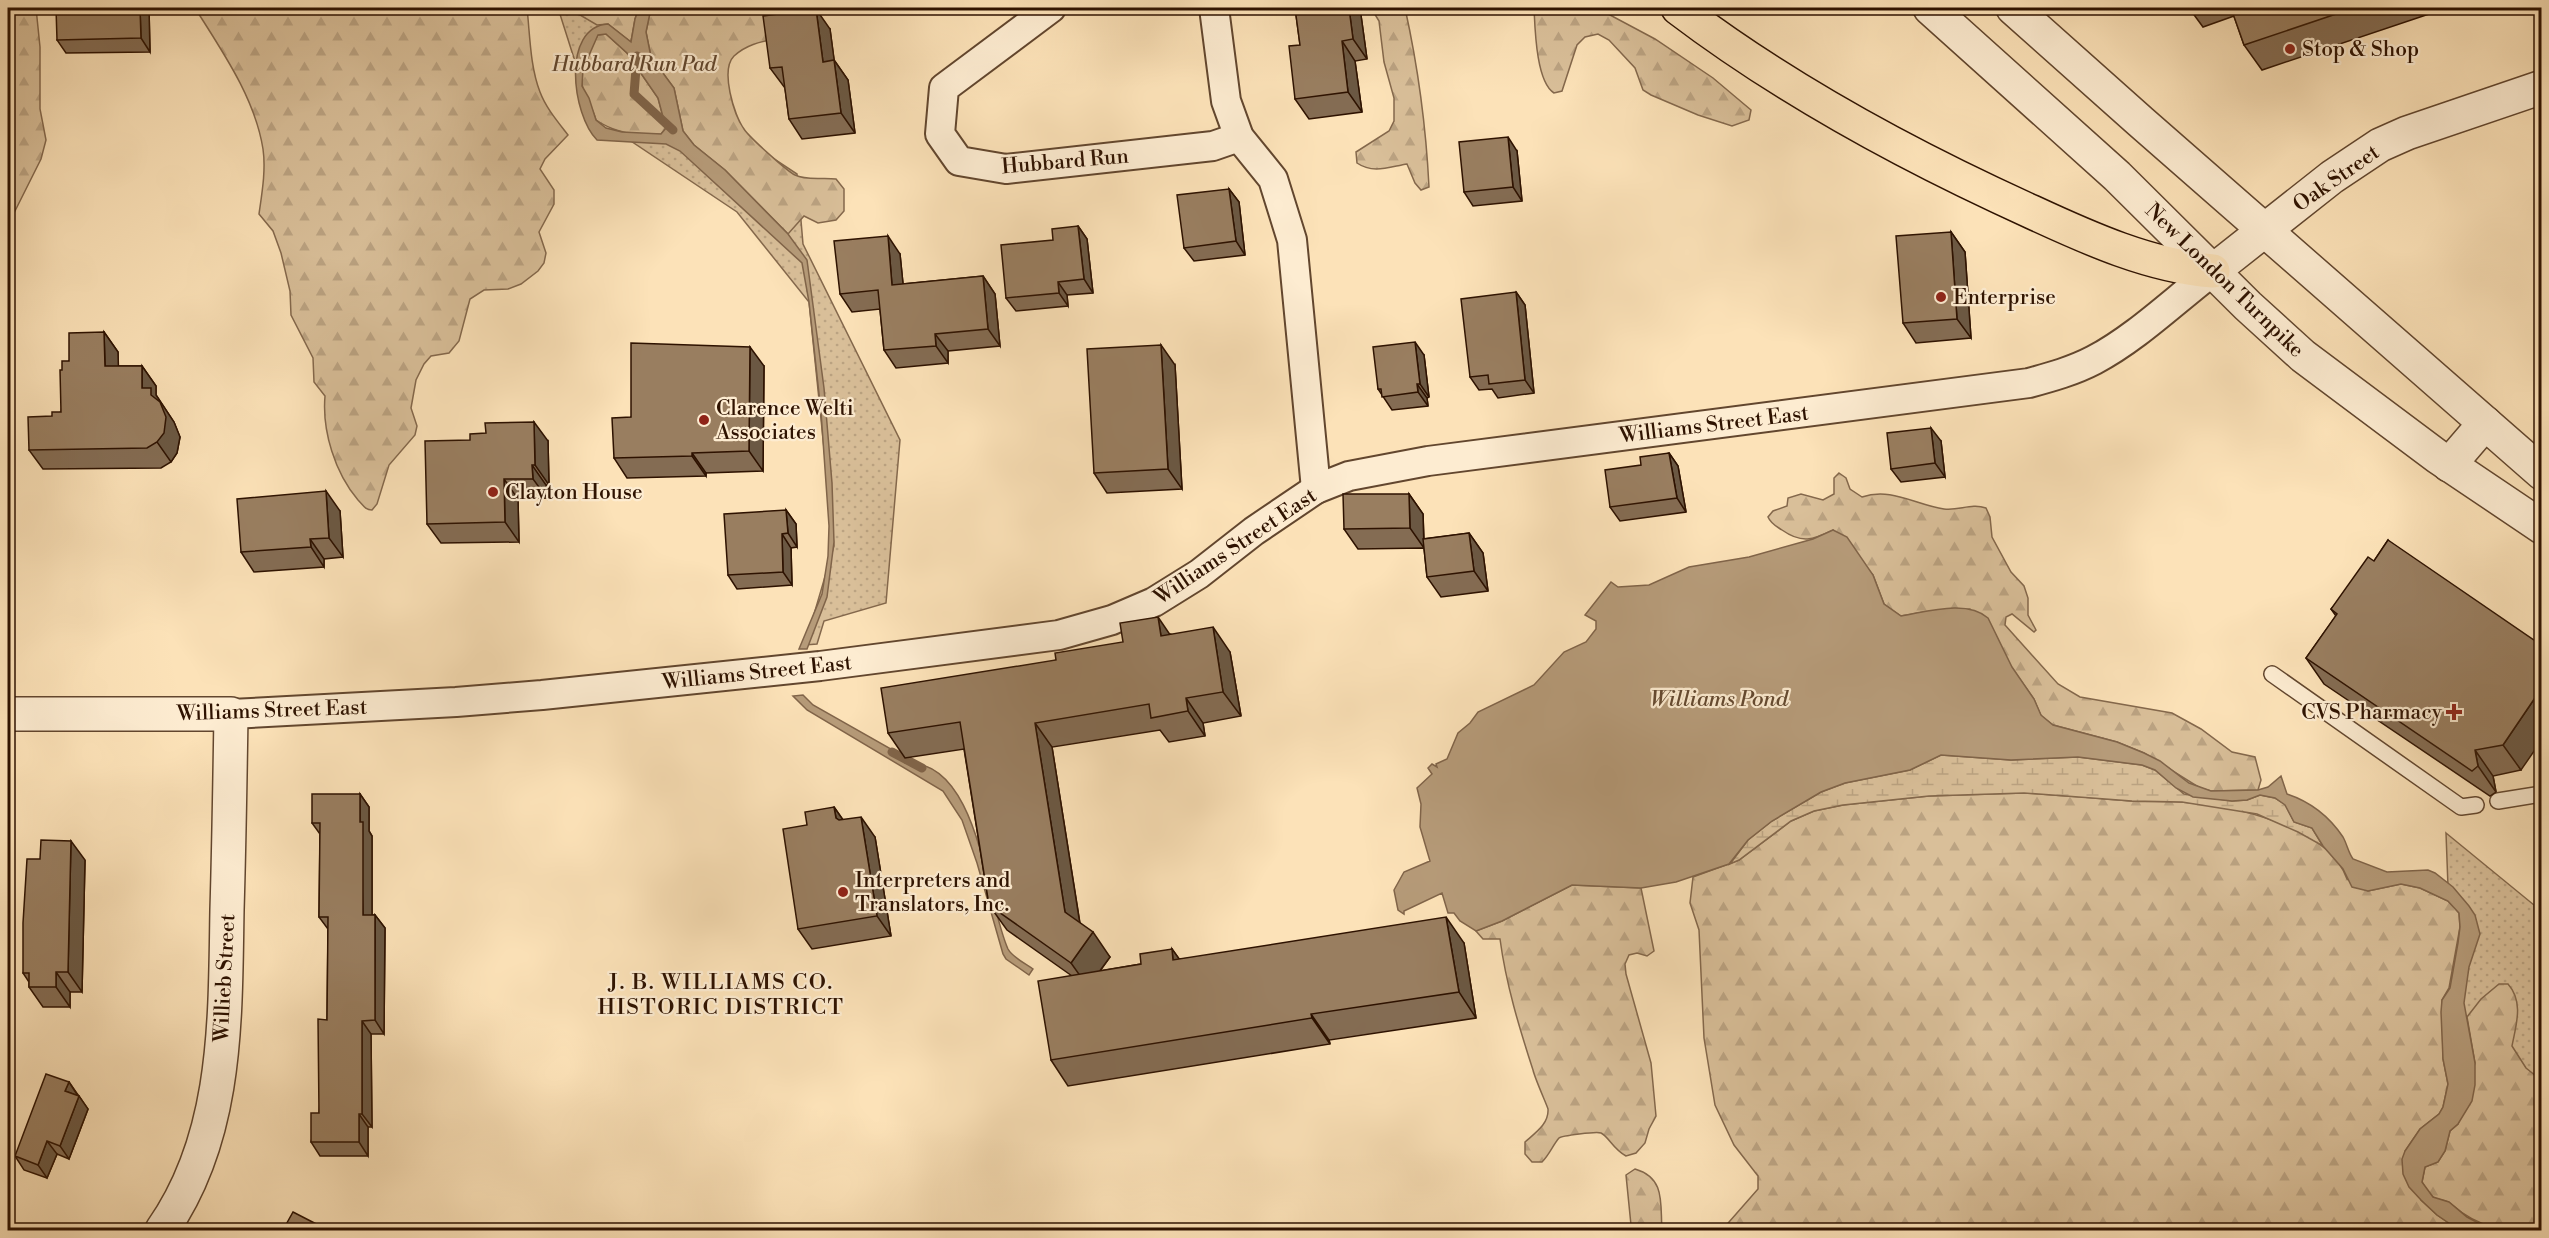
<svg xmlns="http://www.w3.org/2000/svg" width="2549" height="1238" font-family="'Libre Bodoni',serif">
	<defs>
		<pattern id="grass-dots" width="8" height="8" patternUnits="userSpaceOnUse" patternTransform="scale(1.5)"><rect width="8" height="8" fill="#d9bf99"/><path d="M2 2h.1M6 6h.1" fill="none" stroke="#bba382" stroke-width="1.8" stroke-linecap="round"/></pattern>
		<pattern id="forest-firs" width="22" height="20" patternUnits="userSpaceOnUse" patternTransform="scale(1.5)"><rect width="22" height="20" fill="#d9bf99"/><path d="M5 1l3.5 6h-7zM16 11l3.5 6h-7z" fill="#bba382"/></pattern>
		<pattern id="wetland-marsh" width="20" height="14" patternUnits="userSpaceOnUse" patternTransform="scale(1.5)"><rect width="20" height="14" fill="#d9bf99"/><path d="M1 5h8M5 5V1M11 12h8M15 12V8" fill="none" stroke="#bba382"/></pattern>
	</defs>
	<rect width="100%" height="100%" fill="#fce2b8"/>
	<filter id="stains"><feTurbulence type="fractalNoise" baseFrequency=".00333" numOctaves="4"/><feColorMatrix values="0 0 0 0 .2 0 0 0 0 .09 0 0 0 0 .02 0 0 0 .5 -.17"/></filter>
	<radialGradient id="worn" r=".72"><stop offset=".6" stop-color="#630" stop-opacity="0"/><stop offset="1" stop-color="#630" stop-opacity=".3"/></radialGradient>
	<!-- grass -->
	<g fill="url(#grass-dots)" stroke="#84684c" stroke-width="1.5">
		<path d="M558 8H743L703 112 797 174 803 244 900 440 886 603 824 621 817 644 805 645 834 546 809 302 737 212 592 115Z"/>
		<path d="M2446 833 2534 905 2537 1042 2542 1045 2541 1230 2459 1183Z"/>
	</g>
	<!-- forest -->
	<g fill="url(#forest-firs)" stroke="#84684c" stroke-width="1.5">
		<path d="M8 8H36L40 47V109L46 140 41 159 8 225Z"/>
		<path d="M195 8H527C530 35 530 66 540 92 546 108 558 122 568 135L545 159 540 169 554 190V204L539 232 546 253 544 263 538 271 521 284 508 289 484 290 470 299 459 341 449 353 431 356 424 364 416 380 411 408 417 426 415 435 389 465 377 504 372 510C365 510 363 505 358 500 335 473 322 431 325 396L314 382 313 358 291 315 290 291 281 253 273 231 259 214C262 193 266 170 263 149 255 98 222 51 195 8Z"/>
		<path d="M568 8H639L635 19 631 42 608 24 597 25Z"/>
		<path d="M651 8H788L792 11C803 12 812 8 824 8 800 49 762 30 734 56 720 70 734 115 744 129 749 137 788 172 795 175 807 181 823 177 836 179L844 189V211L836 220 818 223 804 216 788 234 725 170 694 145 683 131 674 88 651 57 646 32Z"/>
		<path d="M1371 8H1405C1418 67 1426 126 1429 187L1421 190 1415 183 1407 164C1389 167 1373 174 1357 163L1356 152 1389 131 1394 121V98L1384 62 1379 21Z"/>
		<path d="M1534 8H1597L1655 39 1713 78 1751 110 1749 120 1732 126 1698 115 1651 95 1643 90 1635 68 1609 40 1598 34 1585 37 1577 45 1562 91 1554 93C1536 82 1535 28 1534 8Z"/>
		<path d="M606 34 627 53 658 98 666 128 661 134C639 136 615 133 596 120 593 109 587 100 583 89 578 72 589 49 598 35Z"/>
		<path d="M1839 473 1846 478 1850 489 1862 497C1891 487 1916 505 1944 509 1959 511 1971 503 1986 508L1990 517 1992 537 2011 572 2024 586 2028 598V615L2036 630 2034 632 2012 614 2006 617 2005 625 2058 684 2080 697 2172 713 2201 729 2232 752 2255 757 2261 780 2258 790 2211 791 2200 788 2144 753 2117 742 2053 725 2041 716 2034 699 1970 609 1924 612 1901 616 1884 604 1873 575 1833 530C1813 540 1802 544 1782 530 1776 526 1771 524 1768 517L1773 511 1787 506 1788 498 1801 494 1823 500 1834 494V478Z"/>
		<path d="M2024 793C2059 795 2094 798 2130 801 2146 802 2163 801 2180 802 2231 805 2328 825 2347 879L2368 891 2401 884 2420 888 2448 901 2459 913 2460 927 2449 988 2442 1000 2443 1059 2448 1084 2443 1107 2439 1114 2420 1129 2405 1151 2421 1200 2437 1215 2459 1230H1722L1758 1189V1176L1734 1145 1715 1105 1704 1038 1699 930 1690 903 1693 877 1739 860 1791 821 1814 811 1843 805 1929 796Z"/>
		<path d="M1572 885 1641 888 1654 951 1647 956 1637 953 1629 955 1625 964 1626 974 1651 1063 1656 1116 1649 1129 1645 1143 1636 1153 1626 1156C1613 1149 1609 1137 1601 1133 1597 1131 1561 1136 1559 1138 1553 1145 1549 1155 1542 1162H1532L1525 1154V1142C1535 1133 1549 1124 1548 1109 1547 1105 1535 1079 1533 1070 1519 1027 1506 984 1500 939H1483L1476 931 1502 921Z"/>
		<path d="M2499 984H2508C2524 1002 2516 1025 2512 1046L2526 1068 2541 1080V1230C2503 1230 2481 1230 2451 1204 2446 1199 2439 1201 2433 1197 2429 1195 2425 1187 2422 1182L2425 1167 2438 1162 2445 1151 2450 1131 2458 1124 2475 1063 2467 1017 2481 999Z"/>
		<path d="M1635 1169C1666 1178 1660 1204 1662 1230H1627L1631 1225 1626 1175Z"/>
	</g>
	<!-- wetland -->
	<path fill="url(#wetland-marsh)" stroke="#84684c" stroke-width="1.5" d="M1941 755 2011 760 2078 757 2142 765 2155 770 2184 794 2232 801 2247 800 2260 795 2275 798 2285 804 2294 822 2312 828 2323 846 2298 832 2257 814 2182 802 2132 801 2024 793 1929 796 1843 805 1814 811 1791 821 1739 860 1730 864 1748 840 1772 821 1821 792 1845 783 1910 770Z"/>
	<!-- water -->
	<g fill="#b69b79" stroke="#806449" stroke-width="1.5" fill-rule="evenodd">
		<path d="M639 8H651L646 32 651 57 674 88 683 131 694 145 725 170 788 234 807 260 824 388 832 483 834 542 827 597 807 649H799L822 594 828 556 829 526 821 412 809 302 802 263 680 151 666 144 597 140C572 115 561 27 608 24L631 42 635 19ZM606 34 627 53 658 98 666 128 661 134 622 132 606 128 596 120 589 98 582 86 583 69 598 35Z"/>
		<path d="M1833 530 1847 537 1873 575 1884 604 1901 616C1926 612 1967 599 1988 618L2012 667 2034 699 2041 715 2053 725 2117 742 2144 753 2160 761 2189 783 2211 791 2258 790 2268 787 2281 776 2287 794C2311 802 2329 816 2343 837 2347 844 2348 852 2353 859L2387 872 2428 870 2435 873 2453 887 2469 906 2475 915 2480 934 2469 967 2464 1003 2475 1063V1085L2472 1101 2458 1124 2450 1131 2445 1151 2438 1162 2425 1167 2422 1182 2433 1197 2449 1202 2467 1217 2484 1226 2503 1230H2459L2437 1215 2421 1200 2409 1187 2403 1174 2402 1159 2405 1151 2420 1129 2439 1114 2443 1107 2448 1084 2443 1059 2441 1012 2442 1000 2450 988 2458 943 2460 927 2459 913 2448 901 2420 888 2401 884 2368 891 2352 887 2343 869 2323 846 2312 828 2294 822 2285 805 2275 798 2260 795 2247 800 2232 801 2193 797 2176 788 2155 770 2142 765 2078 757 2011 760 1941 755 1910 770 1845 783 1821 792 1772 821 1748 840 1729 864 1676 882 1641 888 1572 885 1502 921 1476 931 1460 921 1454 913H1448L1442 893 1404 911V914L1398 910 1394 890 1404 872 1430 861 1420 827 1421 804 1417 788 1432 774 1428 768 1432 764 1437 767 1436 764 1447 759 1458 733 1470 723 1478 712 1534 685 1564 652 1586 642 1596 629V621L1585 615 1611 582 1618 587 1649 585 1689 567 1749 557 1813 539Z"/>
		<path d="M803 695 813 705 898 753 905 763C979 758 986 901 1008 949 1012 957 1026 964 1033 969L1029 975 1006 959 1003 954 977 863 962 820 943 791 807 710 793 696Z"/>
	</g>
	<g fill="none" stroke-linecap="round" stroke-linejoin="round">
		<!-- stream -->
		<g stroke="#806449" stroke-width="9">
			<path d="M637 56 634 94 673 130"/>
			<path d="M892 752 922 768"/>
		</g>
		<defs>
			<g id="service">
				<path d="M2272 674 2461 807 2476 805"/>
				<path d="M2498 801 2542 794"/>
			</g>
			<g id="minor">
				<path d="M1051 8 944 88 940 134 959 161 1006 169 1213 146 1239 137"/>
				<path d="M1214 8 1226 101 1239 137 1273 179 1292 240 1316 489"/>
				<path d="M231 714 456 702 542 695 820 666 1059 635 1112 620 1154 602 1199 574 1254 531 1316 489 1349 476 1428 461 2029 383C2051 377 2073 371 2094 360 2136 338 2175 300 2213 271"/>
			</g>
			<g id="tertiary">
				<path d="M1930 8 2117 176 2248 306 2303 356 2438 457 2542 527"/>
				<path d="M2013 8 2141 122 2542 473"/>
				<path d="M2213 271 2332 177 2380 145 2407 133 2542 87"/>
				<path d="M2449 465 2485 423"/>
				<path d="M8 714H231C230 779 229 844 227 910 225 1020 228 1136 162 1230"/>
			</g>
			<path id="motorway" d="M1678 8C1786 90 1908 156 2032 212 2088 238 2150 266 2213 271"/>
		</defs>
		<!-- service casing -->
		<use href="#service" stroke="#62462e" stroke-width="18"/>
		<!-- minor casing -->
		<use href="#minor" stroke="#62462e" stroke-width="32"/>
		<!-- tertiary casing -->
		<use href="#tertiary" stroke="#62462e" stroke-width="36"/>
		<!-- motorway casing -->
		<use href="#motorway" stroke="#2e1200" stroke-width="36"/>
		<!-- service -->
		<use href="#service" stroke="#fdecd1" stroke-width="15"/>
		<!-- minor -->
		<use href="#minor" stroke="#fdecd1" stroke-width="28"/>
		<!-- tertiary -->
		<use href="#tertiary" stroke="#fdecd1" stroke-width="33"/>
		<!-- motorway -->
		<use href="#motorway" stroke="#fce2b8" stroke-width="33"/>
	</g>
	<!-- wall -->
	<g fill="#846c53" stroke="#2e1200" stroke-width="1.5">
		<path d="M149 8 150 52 66 53 57 40Z"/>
		<path d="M1291 8H1360L1367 59 1355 61 1362 112 1309 119 1295 99 1300 45 1296 15Z"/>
		<path d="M2189 8H2447L2262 70 2244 45 2234 16 2203 27Z"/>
		<path d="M830 29 834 60 848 80 855 133 802 139 789 119 785 88 770 68Z"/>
		<path d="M1517 151 1522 201 1473 206 1464 192Z"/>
		<path d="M1229 189 1239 202 1245 255 1194 261 1184 248Z"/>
		<path d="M1078 226 1087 239 1093 293 1067 295 1068 306 1016 311 1006 298 1053 240Z"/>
		<path d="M1951 232 1965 252 1971 338 1916 343 1903 323Z"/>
		<path d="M900 254 903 284 983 276 995 294 1000 346 948 351V363L896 368 884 350 880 309 852 312 840 294Z"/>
		<path d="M1516 292 1525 305 1534 393 1498 398 1492 389 1479 390 1470 377Z"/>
		<path d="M104 332 118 352V366H142L156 386V395L174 422 180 437 177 453 171 462 161 468 43 469 29 450 52 416 61 412 69 361Z"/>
		<path d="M1424 355 1429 397 1427 398 1428 406 1392 410 1378 389Z"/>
		<path d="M1175 365 1182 489 1107 493 1094 473Z"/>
		<path d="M764 366 763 471 706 473V476L627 478 614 458 631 417Z"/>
		<path d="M548 441 549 485H546L547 498 518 499 519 542 441 543 427 524Z"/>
		<path d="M1941 441 1945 477 1901 482 1891 469Z"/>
		<path d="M1669 453 1678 466 1686 512 1620 521 1610 507 1641 465Z"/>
		<path d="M1409 494 1423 514 1424 539 1469 533 1483 553 1488 591 1441 597 1427 577 1424 548 1358 549 1344 529Z"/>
		<path d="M786 510 796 524 797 547 791 548 792 585 737 589 728 575Z"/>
		<path d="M340 511 343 557 324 559V567L254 572 241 552Z"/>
		<path d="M2388 540 2521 770 2493 776 2496 792 2490 796 2324 684 2306 658 2336 616 2331 609 2374 561Z"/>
		<path d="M1170 634 1230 652 1241 716 1203 723 1205 736 1169 742 1160 730 1052 747 1080 923 1110 957 1100 971 1141 964 1172 949 1179 959 1464 943 1476 1018 1329 1040 1330 1044 1068 1086 1051 1060 1072 976 1007 930 989 905 964 749 905 758 888 733 1056 660Z"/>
		<path d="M360 794 369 807V831L372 836V915H375L385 928 384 1034H371L372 1127H368V1156H320L311 1142 319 1113 327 1020 328 929 319 917 320 834 312 823Z"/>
		<path d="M834 807 843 820 875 837 891 936 812 949 798 929 807 825Z"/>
		<path d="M85 860 82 992H70V1007H43L29 987V982L23 973Z"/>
		<path d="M69 1082 88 1109 69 1159 57 1154 47 1178 24 1170 15 1156Z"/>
	</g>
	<!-- shaded-wall -->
	<g fill="#6b5843" stroke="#2e1200" stroke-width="1.5">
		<path d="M140 8H149L150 52 141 38Z"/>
		<path d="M1349 8H1360L1367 59 1353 39Z"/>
		<path d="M816 9 830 29 837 81 823 62Z"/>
		<path d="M1342 41 1355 61 1362 112 1348 92Z"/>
		<path d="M834 60 848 80 855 133 841 113Z"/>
		<path d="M1508 137 1517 151 1522 201 1513 187Z"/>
		<path d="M1229 189 1239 202 1245 255 1236 241Z"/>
		<path d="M1078 226 1087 239 1093 293 1084 279Z"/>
		<path d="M1951 232 1965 252 1971 338 1957 319Z"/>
		<path d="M888 236 900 254 905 303 892 285Z"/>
		<path d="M983 276 995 294 1000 346 988 329Z"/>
		<path d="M1058 282 1067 295 1068 306 1059 293Z"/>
		<path d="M1516 292 1525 305 1534 393 1525 380Z"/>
		<path d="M104 332 118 352 119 386 105 366Z"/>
		<path d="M935 334 948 351V363L936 346Z"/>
		<path d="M1415 342 1424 355 1429 397 1420 384Z"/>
		<path d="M1161 345 1175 365 1182 489 1168 469Z"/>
		<path d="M750 347 764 366 763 471 749 451Z"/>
		<path d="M142 366 156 386V395L174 422 180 437 177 453 171 462 157 442 142 388Z"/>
		<path d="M1417 384 1427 398 1428 406 1418 392Z"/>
		<path d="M534 422 548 441 549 485 535 465Z"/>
		<path d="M1931 428 1941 441 1945 477 1935 463Z"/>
		<path d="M692 453 706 473V476L692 456Z"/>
		<path d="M1669 453 1678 466 1686 512 1677 498Z"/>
		<path d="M532 465 546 485 547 498 533 479Z"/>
		<path d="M504 479 518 499 519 542 505 522Z"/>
		<path d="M326 491 340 511 343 557 329 538Z"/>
		<path d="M1409 494 1423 514 1424 548 1410 528Z"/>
		<path d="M786 510 796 524 797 547 788 533Z"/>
		<path d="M1469 533 1483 553 1488 591 1474 571Z"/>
		<path d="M782 534 791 548 792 585 783 572Z"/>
		<path d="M310 539 324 559V567L311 547Z"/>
		<path d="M1158 617 1175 642 1161 636Z"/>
		<path d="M1213 627 1230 652 1241 716 1223 692Z"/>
		<path d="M2541 689V741L2521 770 2503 745Z"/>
		<path d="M1186 698 1203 723 1205 736 1188 711Z"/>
		<path d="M1035 723 1052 747 1082 937 1065 912Z"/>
		<path d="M2475 750 2493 776 2496 792 2478 766Z"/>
		<path d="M360 794 369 807V831L372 836V928L363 915 360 822Z"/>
		<path d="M834 807 848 827 836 818Z"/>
		<path d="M861 817 875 837 891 936 877 916Z"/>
		<path d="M71 841 85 860 82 992 68 972Z"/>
		<path d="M375 915 385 928 384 1034 375 1020Z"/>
		<path d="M1446 917 1464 943 1476 1018 1459 992Z"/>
		<path d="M1093 932 1110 957 1088 987 1071 963Z"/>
		<path d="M1172 949 1190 974 1173 960Z"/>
		<path d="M56 972 70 992V1007L56 987Z"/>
		<path d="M1311 1014 1329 1040 1330 1044 1312 1018Z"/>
		<path d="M362 1021 371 1034 372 1127 362 1114Z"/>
		<path d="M69 1082 78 1096 65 1091Z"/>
		<path d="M79 1096 88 1109 69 1159 60 1146Z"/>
		<path d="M359 1114 368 1127V1156L359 1142Z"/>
		<path d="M47 1141 57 1154 47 1178 38 1165Z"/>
	</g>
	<!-- building -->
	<g fill="#997e60" stroke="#2e1200" stroke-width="1.5">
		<path d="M56 8H140L141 38 57 40Z"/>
		<path d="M1295 8H1349L1353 39 1342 41 1348 92 1295 99 1289 46 1300 45Z"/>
		<path d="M2231 8H2354L2244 45Z"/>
		<path d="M816 9 823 62 834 60 841 113 789 119 782 67 770 68 763 16Z"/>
		<path d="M1508 137 1513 187 1464 192 1459 142Z"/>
		<path d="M1229 189 1236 241 1184 248 1177 195Z"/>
		<path d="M1078 226 1084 279 1058 282 1059 293 1006 298 1001 245 1053 240 1052 229Z"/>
		<path d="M1951 232 1957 319 1903 323 1896 236Z"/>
		<path d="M888 236 892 285 983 276 988 329 935 334 936 346 884 350 878 290 840 294 834 241Z"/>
		<path d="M1516 292 1525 380 1489 384 1488 375 1470 377 1461 299Z"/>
		<path d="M104 332 105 366H142V388H151V395L160 402 166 417 164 433 157 442 147 448 29 450 28 417 52 416V412H61L60 370H62V361H69V333Z"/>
		<path d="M1415 342 1420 384H1417L1418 392 1382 397 1381 389H1378L1373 347Z"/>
		<path d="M631 343 750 347 749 451 692 453V456L614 458 612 418 631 417Z"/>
		<path d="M1161 345 1168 469 1094 473 1087 349Z"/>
		<path d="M534 422 535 465H532L533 479H504L505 522 427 524 425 441 470 440V434L486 433 485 423Z"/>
		<path d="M1931 428 1935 463 1891 469 1887 433Z"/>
		<path d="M1669 453 1677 498 1610 507 1605 470 1641 465 1640 457Z"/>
		<path d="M326 491 329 538 310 539 311 547 241 552 237 499Z"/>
		<path d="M1343 494H1409L1410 528 1344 529Z"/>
		<path d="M786 510 788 533 782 534 783 572 728 575 724 514Z"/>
		<path d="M1469 533 1474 571 1427 577 1423 539Z"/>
		<path d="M2388 540 2541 645V689L2503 745 2475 750 2478 766 2472 771 2306 658 2337 614 2331 609 2368 557 2374 561Z"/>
		<path d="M1158 617 1161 636 1213 627 1223 692 1186 698 1188 711 1151 718 1149 704 1035 723 1065 912 1093 932 1071 963 989 905 960 722 888 733 881 688 1056 660 1055 653 1123 642 1120 623Z"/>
		<path d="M312 794H360V822H363V915H375V1020L362 1021V1114H359V1142H311V1113H319L318 1019 327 1020 328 917H319L320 823H312Z"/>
		<path d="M834 807 836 818 839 820 861 817 877 916 798 929 783 829 807 825 805 812Z"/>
		<path d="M41 840 71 841 68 972H56V987H29V973H23V923L27 859H40Z"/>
		<path d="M1446 917 1459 992 1311 1014 1312 1018 1051 1060 1038 981 1141 964 1140 954 1172 949 1173 960Z"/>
		<path d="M46 1074 69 1082 65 1091 79 1096 60 1146 47 1141 38 1165 15 1156Z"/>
		<path d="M293 1212 328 1230H283Z"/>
	</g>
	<!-- markers -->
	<g fill="#8f2418" stroke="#fdecd1" stroke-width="2">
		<circle cx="2290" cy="49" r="6"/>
		<circle cx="1941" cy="297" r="6"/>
		<circle cx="704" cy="420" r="6"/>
		<circle cx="493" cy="492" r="6"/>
		<path d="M2451 703h6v6h6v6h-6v6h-6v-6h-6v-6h6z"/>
		<circle cx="843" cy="892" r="6"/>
	</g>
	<g text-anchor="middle" stroke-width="4.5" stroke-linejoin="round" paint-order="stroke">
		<!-- poi labels -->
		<g font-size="21" fill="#2e1200" stroke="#fdecd1" text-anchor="start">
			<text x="2302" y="56">Stop &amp; Shop</text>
			<text x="1953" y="304">Enterprise</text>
			<text x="716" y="415">Clarence Welti<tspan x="716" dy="24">Associates</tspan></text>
			<text x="505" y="499">Clayton House</text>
			<text x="2442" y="719" text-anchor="end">CVS Pharmacy</text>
			<text x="855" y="887">Interpreters and<tspan x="855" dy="24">Translators, Inc.</tspan></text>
		</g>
		<!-- park labels -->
		<g font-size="21" font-style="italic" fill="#61462e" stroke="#fdecd1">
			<text x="634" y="71">Hubbard Run Pad</text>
		</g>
		<!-- street labels -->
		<g font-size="21" fill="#2e1200" stroke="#fdecd1">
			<text transform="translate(1065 161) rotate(-5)" y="7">Hubbard Run</text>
			<text transform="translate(2336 178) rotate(-35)" y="7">Oak Street</text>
			<text transform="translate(2225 280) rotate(44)" y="7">New London Turnpike</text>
			<text transform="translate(1714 424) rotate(-7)" y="7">Williams Street East</text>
			<text transform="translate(1235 546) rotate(-34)" y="7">Williams Street East</text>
			<text transform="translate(757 672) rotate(-6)" y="7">Williams Street East</text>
			<text transform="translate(272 710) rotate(-2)" y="7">Williams Street East</text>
			<text transform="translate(224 978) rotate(-87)" y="7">Willieb Street</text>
		</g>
		<!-- water labels -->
		<g font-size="22" font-style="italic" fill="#644930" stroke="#fdecd1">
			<text x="1719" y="706">Williams Pond</text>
		</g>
		<!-- neighbourhood labels -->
		<g font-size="22" letter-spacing="1.5" fill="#2e1200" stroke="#fdecd1">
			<text x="721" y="989">J. B. WILLIAMS CO.<tspan x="721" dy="25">HISTORIC DISTRICT</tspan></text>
		</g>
	</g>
	<!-- margin -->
	<rect width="2549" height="1238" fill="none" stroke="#fce2b8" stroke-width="30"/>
	<rect x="9" y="9" width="2531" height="1220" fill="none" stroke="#2e1200" stroke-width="3"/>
	<rect x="15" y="15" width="2519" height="1208" fill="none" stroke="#2e1200" stroke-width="1.5"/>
	<rect width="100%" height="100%" filter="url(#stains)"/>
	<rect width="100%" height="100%" fill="url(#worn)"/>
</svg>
